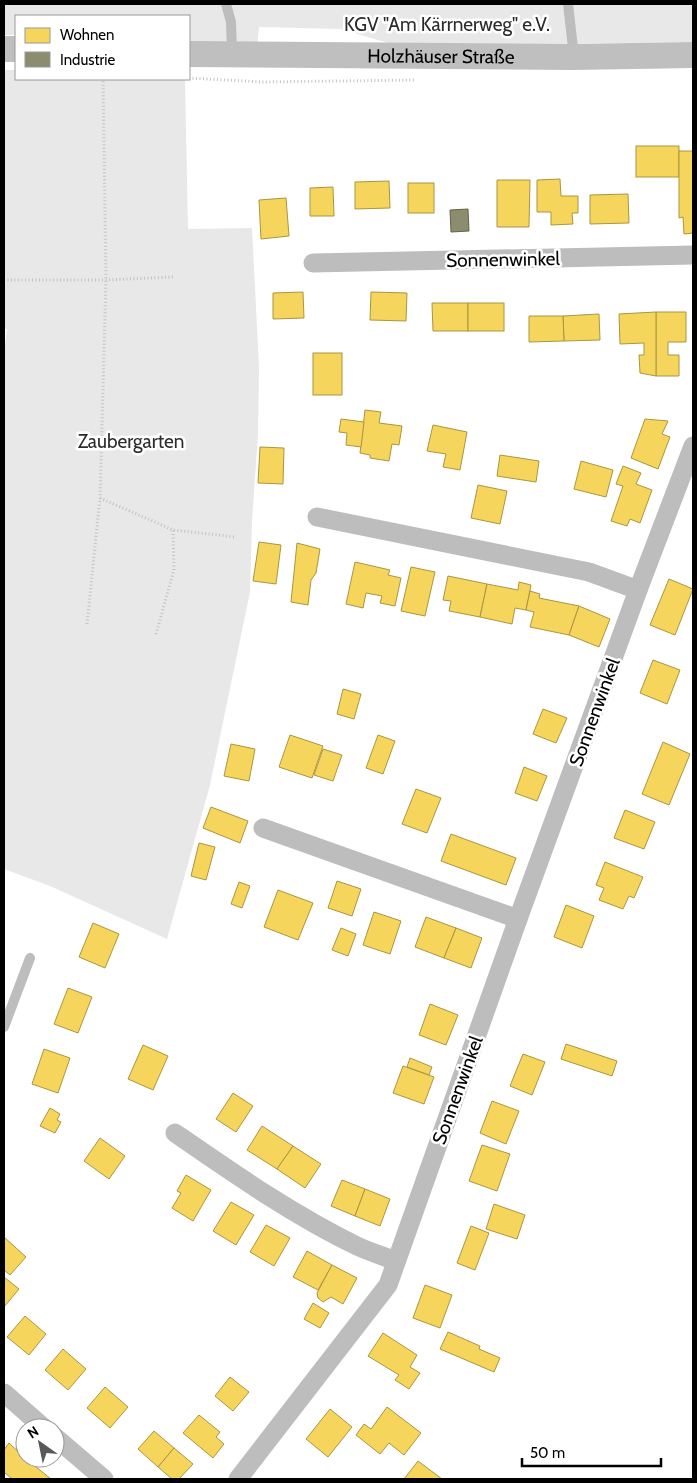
<svg xmlns="http://www.w3.org/2000/svg" width="697" height="1483" font-family="Cabin,sans-serif">
	<rect width="100%" height="100%" fill="#fff"/>
	<!-- green -->
	<g fill="#e8e8e8">
		<path d="M4 4H693V42L398 46 341 29 259 27 257 48 189 44V16H16V35H4Z"/>
		<path d="M4 70H16V79L185 80 188 229 252 228 259 367 258 435 252 521 250 592 210 785 167 939 50 886 4 869V354L7 329H4Z"/>
	</g>
	<!-- homes -->
	<g fill="#f6d55c" stroke="#ac9540">
		<rect x="636" y="146" width="43" height="31"/>
		<path d="M679 151H693V233L684 234 683 217 679 218Z"/>
		<path d="M560 179 561 196H578V213H572L573 224 551 225V212H537V180Z"/>
		<path d="M497 180H530L529 227H497Z"/>
		<path d="M389 181 390 208 355 209V182Z"/>
		<rect x="408" y="183" width="26" height="30"/>
		<path d="M333 187 334 216H310V188Z"/>
		<path d="M628 194 629 223 590 224V195Z"/>
		<path d="M286 198 289 236 261 239 259 200Z"/>
		<path d="M303 292 304 318 273 319V293Z"/>
		<path d="M371 292 407 293 406 321 370 320Z"/>
		<path d="M432 303H468V331H433Z"/>
		<rect x="468" y="303" width="36" height="28"/>
		<path d="M656 312H686V342H668V355H679V376H656Z"/>
		<path d="M656 312V376L640 373 639 355H644V343L620 344 619 314Z"/>
		<path d="M599 314 600 340 564 341 563 316Z"/>
		<path d="M529 316H563L564 341 529 342Z"/>
		<rect x="313" y="353" width="29" height="42"/>
		<path d="M365 410 381 412 379 423 402 426 399 445 392 444 389 461 370 458V455L360 453Z"/>
		<path d="M341 419 364 422 361 447 346 445 347 433 339 432Z"/>
		<path d="M645 419 668 421 662 434 670 437 658 469 631 458Z"/>
		<path d="M433 425 467 432 460 470 443 467 446 454 427 451Z"/>
		<path d="M260 447 284 448 283 484 258 483Z"/>
		<path d="M500 455 539 461 536 482 497 476Z"/>
		<path d="M581 461 613 470 606 497 574 489Z"/>
		<path d="M623 466 641 473 636 484 652 490 640 523 630 519 627 526 611 521 623 486 616 484Z"/>
		<path d="M478 485 507 491 500 524 471 518Z"/>
		<path d="M259 542 281 545 276 584 253 581Z"/>
		<path d="M297 543 320 549 316 573 311 580 308 605 291 602Z"/>
		<path d="M355 562 390 570 388 575 401 578 395 606 380 603 382 596 366 593 363 608 346 604Z"/>
		<path d="M411 567 435 572 425 616 401 611Z"/>
		<path d="M448 576 487 584 480 617 449 611 451 601 443 600Z"/>
		<path d="M669 579 693 589 675 635 650 625Z"/>
		<path d="M519 582 531 585 526 610 515 608 512 624 480 617 487 584 518 590Z"/>
		<path d="M530 591 540 594 539 598 579 606 569 635 530 627 534 612 526 610Z"/>
		<path d="M579 606 610 619 599 647 569 635Z"/>
		<path d="M653 660 680 670 667 704 640 693Z"/>
		<path d="M343 689 361 694 354 719 337 714Z"/>
		<path d="M543 709 567 718 556 743 533 734Z"/>
		<path d="M290 735 323 746 312 778 279 767Z"/>
		<path d="M378 735 395 741 383 774 366 768Z"/>
		<path d="M663 742 690 754 669 805 642 794Z"/>
		<path d="M231 744 255 749 249 781 224 776Z"/>
		<path d="M323 749 342 755 333 781 314 775Z"/>
		<path d="M524 767 547 776 537 801 515 793Z"/>
		<path d="M416 789 441 798 427 833 402 824Z"/>
		<path d="M211 807 248 821 240 843 203 828Z"/>
		<path d="M625 810 655 822 644 849 614 838Z"/>
		<path d="M451 834 516 858 506 885 441 861Z"/>
		<path d="M199 843 215 847 206 880 191 876Z"/>
		<path d="M605 862 643 877 634 898 629 896 623 909 599 900 604 888 596 885Z"/>
		<path d="M337 881 361 889 352 916 328 908Z"/>
		<path d="M239 882 250 886 242 908 231 904Z"/>
		<path d="M278 890 313 903 298 940 264 927Z"/>
		<path d="M566 905 594 916 582 948 554 937Z"/>
		<path d="M374 912 401 921 390 954 363 945Z"/>
		<path d="M426 917 456 928 444 958 415 947Z"/>
		<path d="M93 923 119 934 105 968 79 957Z"/>
		<path d="M341 928 356 934 348 956 332 950Z"/>
		<path d="M456 928 482 938 471 968 444 958Z"/>
		<path d="M68 988 92 997 78 1033 54 1024Z"/>
		<path d="M430 1004 458 1015 446 1045 419 1035Z"/>
		<path d="M566 1044 617 1061 612 1076 561 1059Z"/>
		<path d="M143 1045 168 1056 153 1090 128 1079Z"/>
		<path d="M44 1049 70 1058 58 1093 32 1084Z"/>
		<path d="M523 1054 545 1062 532 1095 510 1086Z"/>
		<path d="M410 1058 432 1067 429 1075 407 1067Z"/>
		<path d="M403 1066 434 1077 424 1104 393 1093Z"/>
		<path d="M233 1093 253 1106 236 1132 216 1119Z"/>
		<path d="M492 1101 519 1111 506 1144 480 1133Z"/>
		<path d="M50 1108 60 1114 57 1120 61 1122 55 1133 40 1126Z"/>
		<path d="M262 1126 293 1146 277 1169 247 1150Z"/>
		<path d="M100 1138 125 1156 109 1179 84 1161Z"/>
		<path d="M482 1145 510 1154 497 1191 469 1181Z"/>
		<path d="M293 1146 321 1164 305 1188 277 1169Z"/>
		<path d="M186 1175 211 1190 193 1221 172 1208 181 1193 177 1191Z"/>
		<path d="M342 1180 365 1189 355 1216 331 1206Z"/>
		<path d="M365 1189 390 1199 380 1226 355 1216Z"/>
		<path d="M231 1202 254 1215 236 1245 213 1231Z"/>
		<path d="M494 1204 525 1215 517 1239 486 1229Z"/>
		<path d="M266 1225 290 1238 274 1266 250 1252Z"/>
		<path d="M471 1226 489 1233 475 1270 457 1263Z"/>
		<path d="M4 1237 26 1257 10 1275 4 1270Z"/>
		<path d="M307 1251 332 1265 318 1290 293 1277Z"/>
		<path d="M332 1265 357 1278 343 1304 331 1297 323 1302 318 1298 317 1293Z"/>
		<path d="M4 1277 19 1289 4 1307Z"/>
		<path d="M425 1285 452 1295 440 1328 413 1318Z"/>
		<path d="M313 1303 329 1313 320 1328 304 1319Z"/>
		<path d="M25 1316 46 1334 29 1355 7 1337Z"/>
		<path d="M448 1332 480 1346 479 1349 500 1358 494 1372 440 1349Z"/>
		<path d="M383 1333 417 1355 410 1367 420 1373 409 1389 395 1380 399 1375 368 1356Z"/>
		<path d="M63 1349 86 1369 68 1390 45 1370Z"/>
		<path d="M230 1377 249 1392 233 1411 215 1396Z"/>
		<path d="M105 1387 128 1407 110 1428 87 1408Z"/>
		<path d="M387 1407 421 1433 404 1455 389 1443 380 1454 356 1435 364 1424 371 1429Z"/>
		<path d="M330 1409 352 1427 328 1457 306 1439Z"/>
		<path d="M199 1415 220 1432 216 1437 224 1444 213 1458 183 1433Z"/>
		<path d="M154 1431 174 1448 158 1467 138 1449Z"/>
		<path d="M9 1443 25 1458 51 1479H12L4 1472V1450Z"/>
		<path d="M174 1448 193 1464 179 1479H172L158 1467Z"/>
		<path d="M418 1461 442 1479H404Z"/>
	</g>
	<!-- industry -->
	<path fill="#8c8c6e" stroke="#62624d" d="M468 209 469 231 451 232 450 210Z"/>
	<g fill="none" stroke-linecap="round" stroke-linejoin="round">
		<!-- path -->
		<g stroke="#c2c2c2" stroke-width="3" stroke-dasharray="1 2.5" stroke-linecap="butt">
			<path d="M189 78 262 82 416 80"/>
			<path d="M4 280H106L173 277"/>
			<path d="M100 498 173 530 236 537"/>
			<path d="M87 624 100 498 106 280 103 79"/>
			<path d="M156 634 174 570 173 530"/>
		</g>
		<!-- service -->
		<g stroke="#bdbdbd" stroke-width="10">
			<path d="M226 4 231 22 232 53"/>
			<path d="M568 4 574 57"/>
			<path d="M4 1027 30 958"/>
		</g>
		<!-- minor -->
		<g stroke="#bdbdbd" stroke-width="19">
			<path d="M313 263 693 255"/>
			<path d="M317 517 589 572 638 590"/>
			<path d="M263 828 518 919"/>
			<path d="M175 1133C233 1173 293 1215 357 1246 370 1252 383 1256 396 1261"/>
			<path d="M4 1393 44 1428"/>
			<path d="M55 1437 104 1479"/>
			<path d="M238 1479 388 1285 518 919 638 590 693 446"/>
		</g>
		<!-- secondary -->
		<g stroke="#bfbfbf" stroke-width="26">
			<path d="M4 49H16"/>
			<path id="s1" d="M189 54 574 57 693 55"/>
		</g>
	</g>
	<g text-anchor="middle" stroke-width="5" stroke-linejoin="round" paint-order="stroke">
		<!-- park labels -->
		<g font-size="19" fill="#2c2c2c" stroke="#fff">
			<text x="447" y="31">KGV "Am Kärrnerweg" e.V.</text>
			<text x="131" y="448">Zaubergarten</text>
		</g>
		<!-- street labels -->
		<g font-size="19" fill="#000" stroke="#fff">
			<text dy="7" stroke="none"><textPath href="#s1" startOffset="252">Holzhäuser Straße</textPath></text>
			<text transform="translate(503 259) rotate(-1)" y="7">Sonnenwinkel</text>
			<text transform="translate(594 712) rotate(-70)" y="7">Sonnenwinkel</text>
			<text transform="translate(457 1090) rotate(-70)" y="7">Sonnenwinkel</text>
		</g>
	</g>
	<!-- border -->
	<rect width="697" height="1483" fill="none" stroke="#000000" stroke-width="10"/>
	<!-- legend -->
	<rect x="15" y="15" width="175" height="65" fill="#ffffff" stroke="#999999"/>
	<rect x="25" y="28" width="25" height="15" fill="#f6d55c" stroke="#999999"/>
	<text x="60" y="40" font-size="15" fill="#000000">Wohnen</text>
	<rect x="25" y="52" width="25" height="15" fill="#8c8c6e" stroke="#999999"/>
	<text x="60" y="65" font-size="15" fill="#000000">Industrie</text>
	<!-- north arrow -->
	<g transform="translate(40 1443) rotate(327)"><circle r="24" fill="#ffffff" stroke="#999999"/>
	<path d="M0-4L9 19L0 12L-9 19Z" fill="#595959"/>
	<text y="-8" font-size="14" font-weight="bold" text-anchor="middle" fill="#000000">N</text>
	</g>
	<!-- scale -->
	<path d="M522 1458v8h139v-8" fill="none" stroke="#000000" stroke-width="2.5"/>
	<text x="530" y="1458" font-size="15" fill="#000000" stroke="#ffffff" stroke-width="4" paint-order="stroke">50 m</text>
</svg>
